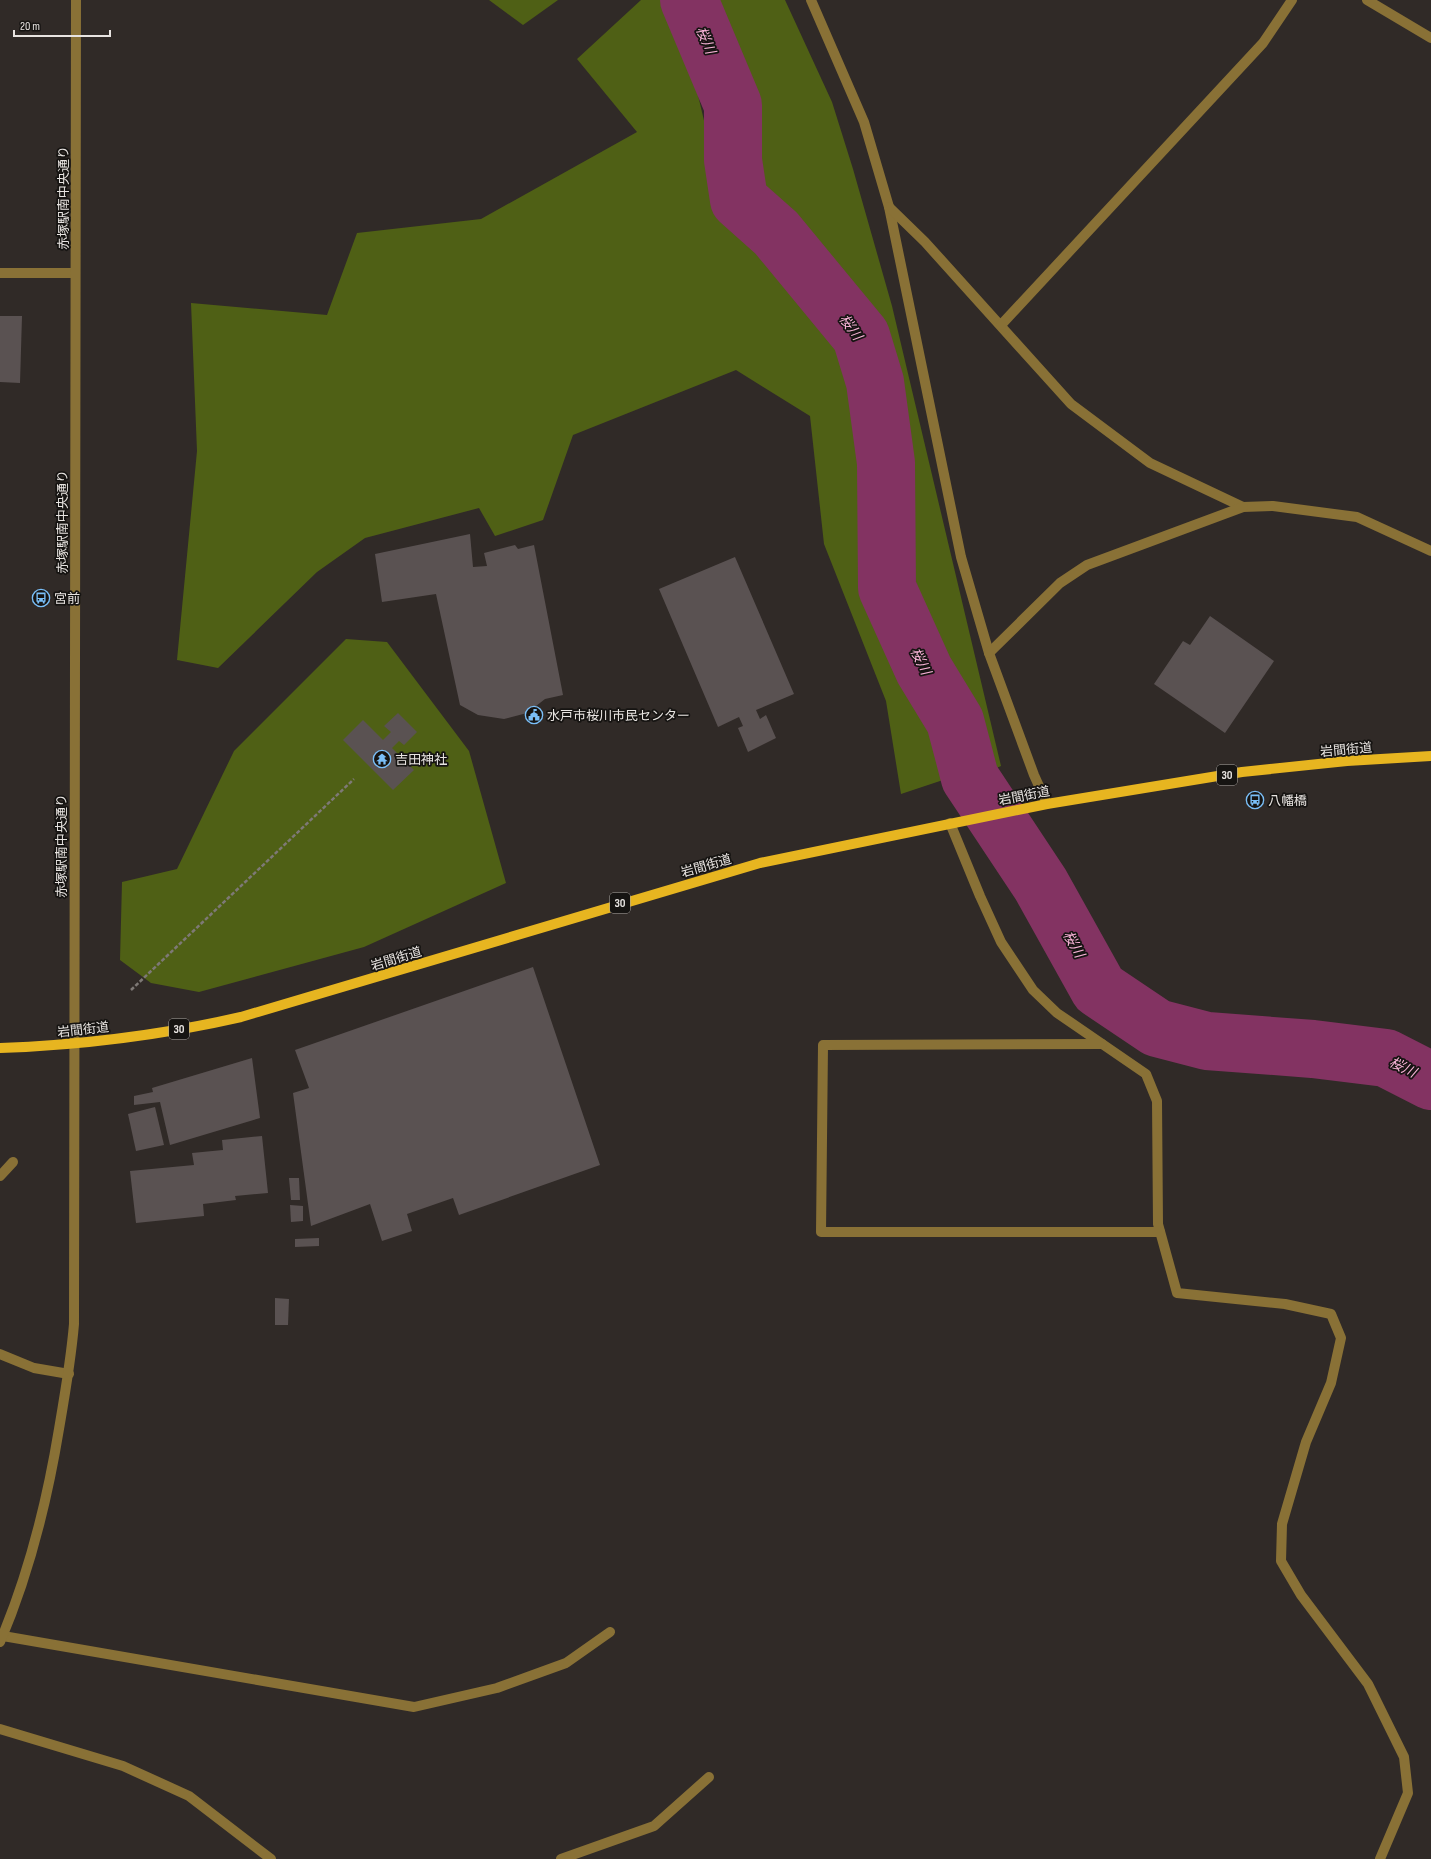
<svg xmlns="http://www.w3.org/2000/svg" width="1431" height="1859" font-family="'Sofia Sans Condensed','Noto Sans JP',sans-serif">
	<rect width="100%" height="100%" fill="#302a27"/>
	<!-- forest -->
	<g fill="#4f6015">
		<path d="M489 0H558L523 25Z"/>
		<path d="M641 0H662L666 8 698 95 709 142 711 189 730 226 775 256 840 347 859 405 866 453 865 526 868 580 905 687 936 729 949 778 901 794 886 701 824 544 810 416 736 370 573 435 543 520 495 536 479 508 365 538 317 572 218 668 177 660 197 451 191 303 327 315 357 233 481 219 637 132 577 59Z"/>
		<path d="M719 0H785L832 102 853 169 892 306 1001 766 990 771 952 676 936 651 925 628 913 567 902 424 893 369 878 335 768 200 760 169 762 124 753 87Z"/>
		<path d="M346 639 387 642 469 751 506 883 364 947 199 992 151 983 120 960 122 882 177 869 234 751Z"/>
	</g>
	<g fill="none" stroke-linecap="round" stroke-linejoin="round">
		<!-- river -->
		<path stroke="#833362" stroke-width="58" d="M689 0 733 105V160L739 200 776 233 861 336 875 382 886 463 887 588 924 670 955 721 970 778 1041 885 1099 989 1157 1028 1207 1041 1313 1049 1386 1058 1431 1081"/>
	</g>
	<!-- building -->
	<g fill="#5a5252">
		<path d="M0 316H22L20 383 0 382Z"/>
		<path d="M470 534 473 567 487 566 484 553 515 545 518 549 534 545 563 695 545 699 527 713 504 719 478 715 460 705 436 594 382 602 375 554Z"/>
		<path d="M735 557 794 694 756 710 760 719 766 715 776 738 748 752 738 728 743 726 739 717 718 727 659 589Z"/>
		<path d="M1210 616 1274 661 1225 733 1154 684 1183 641 1190 645Z"/>
		<path d="M398 713 417 732 404 745 399 741 392 748 414 770 393 790 343 740 363 720 383 740 391 732 384 726Z"/>
		<path d="M533 967 600 1165 459 1215 453 1198 407 1214 412 1231 382 1241 370 1204 311 1226 293 1093 309 1088 295 1050Z"/>
		<path d="M252 1058 260 1118 170 1145 160 1102 134 1105V1096L153 1092 152 1088Z"/>
		<path d="M155 1107 164 1145 136 1151 128 1114Z"/>
		<path d="M262 1136 268 1193 235 1196 236 1200 203 1204 204 1216 136 1223 130 1171 194 1165 192 1153 223 1150 222 1140Z"/>
		<path d="M289 1178H299L300 1200H291Z"/>
		<path d="M290 1205 303 1206V1221L291 1222Z"/>
		<path d="M319 1238V1246L295 1247V1239Z"/>
		<path d="M275 1298 289 1299 288 1325H275Z"/>
	</g>
	<g fill="none" stroke-linecap="round" stroke-linejoin="round">
		<!-- path -->
		<path stroke="#7e7976" stroke-width="2.5" stroke-dasharray="4 2" stroke-linecap="butt" d="M131 990 354 779"/>
		<!-- minor -->
		<g stroke="#897136" stroke-width="10">
			<path d="M811 0 864 122 889 207 961 557 989 653 1034 775 1047 804"/>
			<path d="M1367 0 1431 38"/>
			<path d="M889 207 925 242 1071 404 1150 463 1243 507 1273 506 1357 517 1431 551"/>
			<path d="M0 273H75"/>
			<path d="M1001 325 1263 43 1292 0"/>
			<path d="M989 653 1060 583 1087 565 1243 507"/>
			<path d="M950 823 980 896 1001 942 1033 990 1057 1013 1146 1074 1157 1101 1158 1224 1177 1293 1285 1304 1331 1314 1341 1338 1331 1383 1306 1442 1282 1524 1281 1561 1301 1595 1368 1684 1404 1757 1408 1793 1380 1859"/>
			<path d="M1102 1044 823 1045 821 1232H1160"/>
			<path d="M0 1176 13 1162"/>
			<path d="M0 1354 34 1368 69 1374"/>
			<path d="M3 1636 414 1707 497 1688 566 1663 610 1632"/>
			<path d="M0 1642C29 1574 47 1502 59 1429 65 1394 71 1360 74 1324L76 0"/>
			<path d="M0 1729 123 1766 189 1796 271 1859"/>
			<path d="M561 1859 654 1826 709 1777"/>
		</g>
		<!-- major -->
		<path stroke="#e7b520" stroke-width="10" d="M0 1048C81 1045 162 1035 241 1017L760 863 1047 804 1242 772 1347 761 1431 756"/>
	</g>
	<!-- icons -->
	<defs>
		<symbol id="bus-ring" viewBox="-11 -11 22 22"><circle r="9.5" fill="#161412" stroke="#7abff8" stroke-width="1.5"/><path d="M-5-6H5V4H4V6H2V4H-2V6H-4V4H-5ZM-3.5-4V0h7V-4ZM-3.5 1.2v1.5H-2V1.2ZM2 1.2v1.5H3.5V1.2Z" fill="#7abff8"/></symbol>
		<symbol id="civic-ring" viewBox="-11 -11 22 22"><circle r="9.5" fill="#161412" stroke="#7abff8" stroke-width="1.5"/><path d="M-.6-6.5H3V-4.5H.6V-3L4-1V1h2V6H-6V1h2V-1L-.6-3ZM-1.2 2.5V6h2.4V2.5Z" fill="#7abff8"/></symbol>
		<symbol id="temple-ring" viewBox="-11 -11 22 22"><circle r="9.5" fill="#161412" stroke="#7abff8" stroke-width="1.5"/><path d="M0-6L5-2H3V0L6.5 2.5H4V6H1.5V3h-3V6H-4V2.5H-6.5L-3 0V-2H-5Z" fill="#7abff8"/></symbol>
	</defs>
	<g fill-rule="evenodd">
		<use href="#bus-ring" x="31" y="588" width="20" height="20"/>
		<use href="#civic-ring" x="524" y="705" width="20" height="20"/>
		<use href="#temple-ring" x="372" y="749" width="20" height="20"/>
		<use href="#bus-ring" x="1245" y="790" width="20" height="20"/>
	</g>
	<g text-anchor="middle" stroke-width="3.5" stroke-linejoin="round" paint-order="stroke">
		<!-- shield labels -->
		<g fill="#161412" stroke="#a9a6a3" stroke-width="1">
			<rect x="1217" y="765" width="20" height="20" rx="3"/>
			<rect x="610" y="893" width="20" height="20" rx="3"/>
			<rect x="169" y="1019" width="20" height="20" rx="3"/>
		</g>
		<g font-size="12" font-weight="bold" fill="#e8e4e1">
			<text x="1227" y="779">30</text>
			<text x="620" y="907">30</text>
			<text x="179" y="1033">30</text>
		</g>
		<!-- street labels -->
		<g font-size="13" fill="#e8e4e1" stroke="#161412">
			<text transform="translate(63 198) rotate(-90)" y="5">赤塚駅南中央通り</text>
			<text transform="translate(62 522) rotate(-90)" y="5">赤塚駅南中央通り</text>
			<text transform="translate(1346 749) rotate(-5)" y="5">岩間街道</text>
			<text transform="translate(1024 795) rotate(-11)" y="5">岩間街道</text>
			<text transform="translate(61 846) rotate(-90)" y="5">赤塚駅南中央通り</text>
			<text transform="translate(706 865) rotate(-16)" y="5">岩間街道</text>
			<text transform="translate(396 958) rotate(-17)" y="5">岩間街道</text>
			<text transform="translate(83 1029) rotate(-6)" y="5">岩間街道</text>
		</g>
		<!-- poi labels -->
		<g font-size="13" fill="#e8e4e1" stroke="#161412" text-anchor="start">
			<text x="54" y="603">宮前</text>
			<text x="547" y="720">水戸市桜川市民センター</text>
			<text x="395" y="764">吉田神社</text>
			<text x="1268" y="805">八幡橋</text>
		</g>
		<!-- water labels -->
		<g font-size="14" font-style="italic" fill="#f7b2d6" stroke="#161412">
			<text transform="translate(706 40) rotate(67)" y="5">桜川</text>
			<text transform="translate(851 327) rotate(55)" y="5">桜川</text>
			<text transform="translate(921 661) rotate(64)" y="5">桜川</text>
			<text transform="translate(1074 944) rotate(61)" y="5">桜川</text>
			<text transform="translate(1403 1067) rotate(26)" y="5">桜川</text>
		</g>
	</g>
	<!-- scale -->
	<path d="M14 30v6h96v-6" fill="none" stroke="#e8e4e1" stroke-width="2"/>
	<text x="20" y="30" font-size="12" fill="#e8e4e1" stroke="#161412" stroke-width="3" paint-order="stroke">20 m</text>
</svg>
